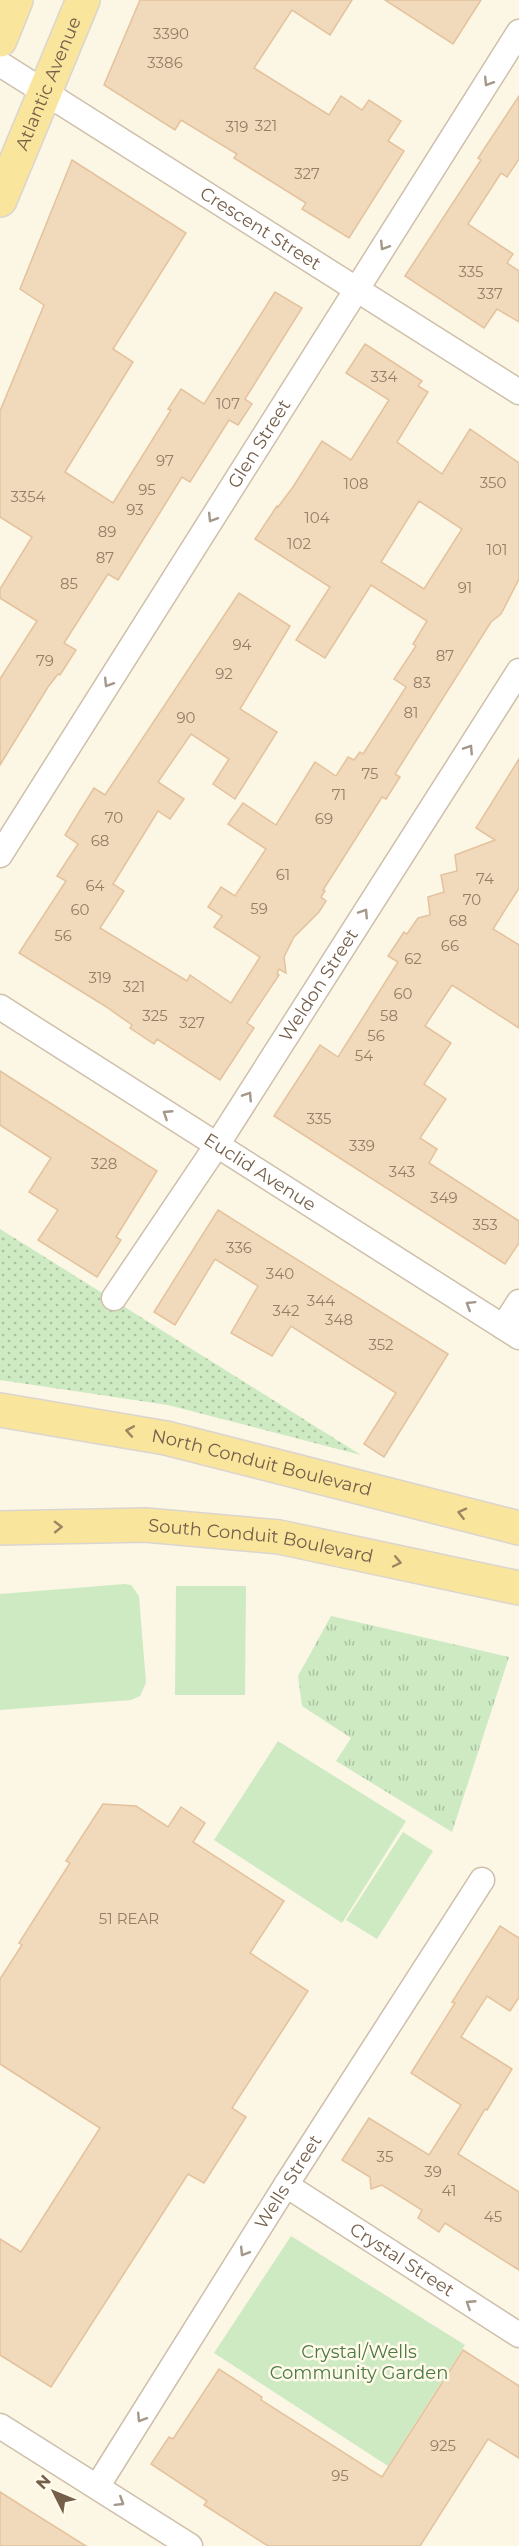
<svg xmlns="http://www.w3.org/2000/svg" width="519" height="2546" font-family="Montserrat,sans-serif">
	<defs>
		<pattern id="grass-dots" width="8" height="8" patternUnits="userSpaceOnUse" patternTransform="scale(1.5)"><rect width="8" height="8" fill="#cdeac3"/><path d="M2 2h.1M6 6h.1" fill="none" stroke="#abc1a0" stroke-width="1.8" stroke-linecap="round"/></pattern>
		<pattern id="park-tufts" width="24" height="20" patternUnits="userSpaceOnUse" patternTransform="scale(1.5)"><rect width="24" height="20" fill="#cdeac3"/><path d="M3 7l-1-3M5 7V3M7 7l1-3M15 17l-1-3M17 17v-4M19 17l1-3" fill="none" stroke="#abc1a0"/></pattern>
	</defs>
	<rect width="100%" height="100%" fill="#fcf6e4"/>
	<!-- grass -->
	<path fill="url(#grass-dots)" d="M0 1229 361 1455 168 1405 0 1380Z"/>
	<!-- park -->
	<path fill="url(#park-tufts)" d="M331 1616 509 1657 452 1832 336 1761 351 1738 302 1706 298 1676Z"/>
	<!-- garden -->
	<g fill="#cdeac3">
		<path d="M125 1584 131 1585 139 1596 146 1683 140 1696 131 1700 0 1710V1594Z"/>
		<path d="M176 1586H246L245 1695H175Z"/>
		<path d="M278 1741 406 1821 342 1923 214 1840Z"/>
		<path d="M403 1832 433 1851 377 1939 346 1920Z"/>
		<path d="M291 2236 465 2345 388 2466 214 2353Z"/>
	</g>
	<!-- building -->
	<g fill="#f1d9bc" stroke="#e4c29c" stroke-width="1.5" fill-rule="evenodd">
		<path d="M140 0H352L330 35 292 10 254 68 329 115 341 96 362 110 369 100 401 121 388 141 404 151 349 238 302 209 306 203 234 158 237 154 181 120 175 130 104 85Z"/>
		<path d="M385 0H481L453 44Z"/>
		<path d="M519 96V159L507 177 501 173 468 224 513 254 507 263 519 271V322L497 309 484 328 405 276 481 160 478 158Z"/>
		<path d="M72 160 186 233 113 349 133 362 65 472 113 503 171 410 168 409 181 389 204 404 275 292 302 308 245 399 252 404 238 425 229 420 190 482 182 477 118 580 108 574 64 643 76 650 60 675 58 674 48 687 0 765V679L37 621 0 598V589L32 537 0 517V411L44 305 20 289Z"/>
		<path d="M365 344 422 381 418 386 428 392 397 442 442 474 470 429 519 463V579L501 614 491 622 395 774 400 777 386 799 382 797 323 890 325 891 321 897 326 901 319 912 294 937 284 957 286 973 279 969 277 974 279 975 247 1023 254 1028 220 1080 157 1039 154 1044 130 1028 132 1025 105 1006 19 953 66 881 57 876 78 844 65 835 79 812 94 788 105 795 239 593 290 626 240 709 277 732 235 799 213 784 229 759 191 734 158 782 184 799 170 819 158 811 113 884 124 891 100 928 187 981 190 975 231 1003 260 957 214 927 222 916 208 907 221 887 235 896 266 849 228 824 243 803 276 825 315 762 336 776 348 757 354 760 360 752 363 754 406 687 394 679 416 646 413 644 427 621 371 585 325 658 296 640 330 587 255 539 277 506 278 507 293 487 322 441 351 460 389 400 346 373ZM419 501 462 529 424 589 381 562Z"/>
		<path d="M519 759V888L493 929 519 945V1028L452 985 425 1026 451 1043 424 1084 446 1099 420 1138 437 1149 429 1163 519 1221V1243L505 1264 274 1116 320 1045 338 1057 398 962 388 956 404 932 407 934 418 918 430 915 428 897 444 892 441 875 457 871 455 855 495 840 476 828Z"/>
		<path d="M0 1071 157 1171 116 1237 121 1240 97 1277 38 1240 58 1210 29 1192 51 1158 0 1125Z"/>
		<path d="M218 1210 448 1354 384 1457 364 1444 396 1393 291 1326 272 1356 231 1333 258 1286 215 1259 175 1325 154 1312Z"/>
		<path d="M103 1804 136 1806 168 1827 181 1807 205 1823 193 1842 284 1901 250 1953 308 1991 232 2108 246 2117 204 2183 188 2174 51 2387 0 2355V2239L21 2252 100 2128 0 2064V1979L22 1945 19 1943 70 1863 66 1861Z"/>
		<path d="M500 1926 519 1938V1997L510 2011 487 1996 461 2037 512 2069 487 2110 485 2109 458 2154 519 2192V2270L445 2223 439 2232 418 2218 422 2210 382 2185 371 2189 370 2177 342 2160 369 2118 429 2155 461 2105 411 2073 455 2003 452 2002Z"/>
		<path d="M463 2350 519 2386V2458L488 2439 420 2546H268L204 2505 207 2501 151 2464 169 2437 173 2439 219 2369 262 2397 261 2400 382 2477Z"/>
		<path d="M0 2492 30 2511 86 2546H0Z"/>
	</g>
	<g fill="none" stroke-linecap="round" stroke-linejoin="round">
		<defs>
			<g id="minor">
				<path id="s1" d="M0 64 519 392"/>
				<path id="s2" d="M0 855 519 32"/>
				<path id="s3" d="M0 1007 519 1337"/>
				<path id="s4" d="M114 1298 217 1145 519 671"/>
				<path d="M503 1327 519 1302"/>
				<path id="s5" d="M286 2185 519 2335"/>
				<path d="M0 2426 190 2546"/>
				<path id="s6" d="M97 2487 286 2185 482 1880"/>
			</g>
			<g id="primary">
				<path d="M0 40 16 0"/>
				<path id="s7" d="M0 200 83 0"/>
				<path id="s8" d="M0 1410 166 1438 519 1528"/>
				<path id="s9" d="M0 1528 145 1525 279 1537 519 1588"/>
			</g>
		</defs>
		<!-- minor casing -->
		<use href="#minor" stroke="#cebfab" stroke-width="27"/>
		<!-- primary casing -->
		<use href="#primary" stroke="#dbd5d0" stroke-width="36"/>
		<!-- minor -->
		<use href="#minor" stroke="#fff" stroke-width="24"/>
		<!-- primary -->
		<use href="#primary" stroke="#fae59d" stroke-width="33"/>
	</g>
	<!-- one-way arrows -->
	<defs><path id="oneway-chevron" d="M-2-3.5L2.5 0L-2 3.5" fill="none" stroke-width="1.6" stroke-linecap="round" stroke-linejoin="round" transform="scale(1.5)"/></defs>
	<g stroke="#a59789">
		<use href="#oneway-chevron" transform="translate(488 82) rotate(122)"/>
		<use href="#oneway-chevron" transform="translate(384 246) rotate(122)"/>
		<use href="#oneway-chevron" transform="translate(212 518) rotate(122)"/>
		<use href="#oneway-chevron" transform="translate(108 683) rotate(122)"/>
		<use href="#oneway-chevron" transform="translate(469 749) rotate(-57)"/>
		<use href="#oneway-chevron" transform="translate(364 913) rotate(-57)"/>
		<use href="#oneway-chevron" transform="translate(248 1096) rotate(-57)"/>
		<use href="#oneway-chevron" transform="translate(167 1114) rotate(-147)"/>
		<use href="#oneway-chevron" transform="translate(470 1305) rotate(-148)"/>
		<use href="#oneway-chevron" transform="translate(244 2252) rotate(122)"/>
		<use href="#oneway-chevron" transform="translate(470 2304) rotate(-147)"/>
		<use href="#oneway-chevron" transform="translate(141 2418) rotate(122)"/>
		<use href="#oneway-chevron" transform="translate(120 2502) rotate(32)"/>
	</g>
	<g stroke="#9d8763">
		<use href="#oneway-chevron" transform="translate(130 1431) rotate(-170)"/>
		<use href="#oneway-chevron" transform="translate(462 1513) rotate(-166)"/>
		<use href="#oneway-chevron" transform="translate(58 1527) rotate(-1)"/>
		<use href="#oneway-chevron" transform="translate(397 1562) rotate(12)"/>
	</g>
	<g text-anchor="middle" stroke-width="5" stroke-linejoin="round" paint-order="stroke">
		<!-- number labels -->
		<g font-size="15" fill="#947e66">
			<text x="171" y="39">3390</text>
			<text x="165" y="68">3386</text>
			<text x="266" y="131">321</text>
			<text x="237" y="132">319</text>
			<text x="307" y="179">327</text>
			<text x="471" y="277">335</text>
			<text x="490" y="299">337</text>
			<text x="384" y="382">334</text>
			<text x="228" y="409">107</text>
			<text x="165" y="466">97</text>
			<text x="493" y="488">350</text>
			<text x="356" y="489">108</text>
			<text x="147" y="495">95</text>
			<text x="28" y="502">3354</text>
			<text x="135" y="515">93</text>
			<text x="317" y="523">104</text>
			<text x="107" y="537">89</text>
			<text x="299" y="549">102</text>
			<text x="497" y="555">101</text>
			<text x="105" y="563">87</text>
			<text x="69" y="589">85</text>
			<text x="465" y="593">91</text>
			<text x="242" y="650">94</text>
			<text x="445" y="661">87</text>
			<text x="45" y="666">79</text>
			<text x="224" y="679">92</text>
			<text x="422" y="688">83</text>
			<text x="411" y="718">81</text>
			<text x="186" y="723">90</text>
			<text x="370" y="779">75</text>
			<text x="339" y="800">71</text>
			<text x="114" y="823">70</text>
			<text x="324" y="824">69</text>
			<text x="100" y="846">68</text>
			<text x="283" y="880">61</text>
			<text x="485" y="884">74</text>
			<text x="95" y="891">64</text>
			<text x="472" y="905">70</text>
			<text x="259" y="914">59</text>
			<text x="80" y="915">60</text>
			<text x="458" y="926">68</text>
			<text x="63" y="941">56</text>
			<text x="450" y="951">66</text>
			<text x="413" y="964">62</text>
			<text x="100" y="983">319</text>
			<text x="134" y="992">321</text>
			<text x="403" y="999">60</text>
			<text x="155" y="1021">325</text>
			<text x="389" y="1021">58</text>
			<text x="192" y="1028">327</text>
			<text x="376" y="1041">56</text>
			<text x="364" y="1061">54</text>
			<text x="319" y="1124">335</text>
			<text x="362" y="1151">339</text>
			<text x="104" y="1169">328</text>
			<text x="402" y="1177">343</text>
			<text x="444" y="1203">349</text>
			<text x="485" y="1230">353</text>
			<text x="239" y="1253">336</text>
			<text x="280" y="1279">340</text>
			<text x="321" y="1306">344</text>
			<text x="286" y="1316">342</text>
			<text x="339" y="1325">348</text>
			<text x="381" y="1350">352</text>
			<text x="129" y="1924">51 REAR</text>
			<text x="385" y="2162">35</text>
			<text x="433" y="2177">39</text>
			<text x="449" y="2196">41</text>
			<text x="493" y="2222">45</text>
			<text x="443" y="2451">925</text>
			<text x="340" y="2481">95</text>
		</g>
		<!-- street labels -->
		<g font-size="18" fill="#755f4a" stroke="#fffaea">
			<text dy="6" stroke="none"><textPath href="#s7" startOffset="126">Atlantic Avenue</textPath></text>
			<text dy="6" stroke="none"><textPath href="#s1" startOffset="308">Crescent Street</textPath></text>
			<text dy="6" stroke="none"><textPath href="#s2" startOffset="486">Glen Street</textPath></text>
			<text dy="6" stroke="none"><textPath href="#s4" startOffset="374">Weldon Street</textPath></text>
			<text dy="6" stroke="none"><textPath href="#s3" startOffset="308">Euclid Avenue</textPath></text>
			<text dy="6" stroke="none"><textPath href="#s8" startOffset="267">North Conduit Boulevard</textPath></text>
			<text dy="6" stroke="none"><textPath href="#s9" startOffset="262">South Conduit Boulevard</textPath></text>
			<text dy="6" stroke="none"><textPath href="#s6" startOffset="360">Wells Street</textPath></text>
			<text dy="6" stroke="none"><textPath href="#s5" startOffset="138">Crystal Street</textPath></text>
		</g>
		<!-- park labels -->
		<g font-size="18" fill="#4b7a42" stroke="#fffaea">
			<text x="359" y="2358">Crystal/Wells<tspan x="359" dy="21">Community Garden</tspan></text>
		</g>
	</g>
	<!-- north arrow -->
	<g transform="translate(54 2492) rotate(313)" stroke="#fffaea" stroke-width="4.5" paint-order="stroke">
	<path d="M0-4.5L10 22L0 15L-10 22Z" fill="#755f4a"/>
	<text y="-9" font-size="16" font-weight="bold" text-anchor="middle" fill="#755f4a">N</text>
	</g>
</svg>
